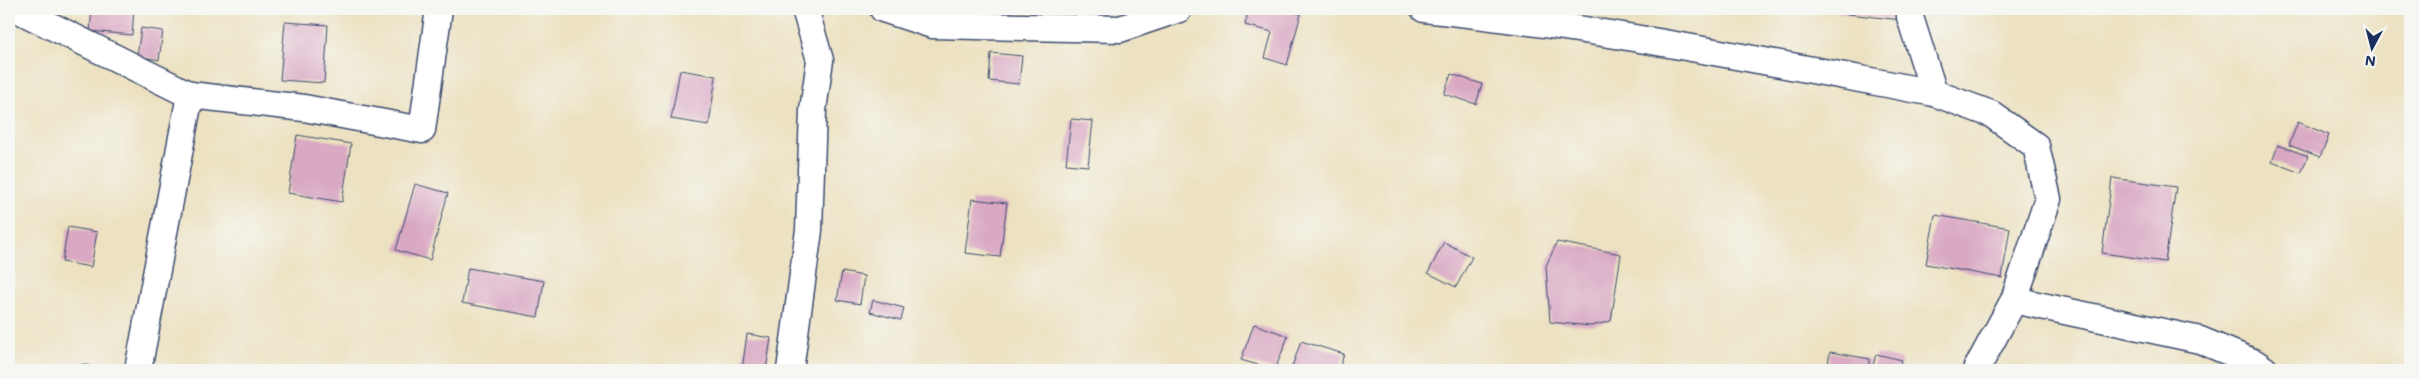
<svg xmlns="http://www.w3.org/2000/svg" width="2419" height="379" font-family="Mali,sans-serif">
	<rect width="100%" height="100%" fill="#f6f6f2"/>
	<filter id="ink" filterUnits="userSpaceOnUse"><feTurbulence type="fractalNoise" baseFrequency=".02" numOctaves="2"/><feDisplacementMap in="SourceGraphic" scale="10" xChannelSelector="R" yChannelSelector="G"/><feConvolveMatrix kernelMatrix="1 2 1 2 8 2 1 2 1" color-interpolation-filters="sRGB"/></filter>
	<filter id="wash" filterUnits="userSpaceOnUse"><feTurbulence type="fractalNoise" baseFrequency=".0096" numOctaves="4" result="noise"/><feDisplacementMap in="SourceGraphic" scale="20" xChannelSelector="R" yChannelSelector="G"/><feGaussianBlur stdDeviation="1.12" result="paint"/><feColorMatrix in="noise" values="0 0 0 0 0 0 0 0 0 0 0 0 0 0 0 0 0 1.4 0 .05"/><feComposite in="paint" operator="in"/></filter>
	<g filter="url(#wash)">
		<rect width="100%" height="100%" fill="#ece1c0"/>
		<g id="blocks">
			<!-- building -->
			<g fill="#d9a8c3">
				<path d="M92 9H134L132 35 90 31Z"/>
				<path d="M1249 9H1279L1301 14 1287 65 1265 58 1272 32 1245 25Z"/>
				<path d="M1839 9H1903L1902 20 1839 13Z"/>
				<path d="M285 22 328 25 324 83 280 80Z"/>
				<path d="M141 28 163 31 159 60 137 56Z"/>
				<path d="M991 53 1022 56 1019 84 989 81Z"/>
				<path d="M680 70 716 76 709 125 671 119Z"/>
				<path d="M1451 74 1482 84 1476 104 1444 94Z"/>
				<path d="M1071 119 1093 121 1088 166 1066 164Z"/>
				<path d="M2298 122 2329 135 2320 157 2289 145Z"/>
				<path d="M297 135 351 144 342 202 288 193Z"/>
				<path d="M2278 145 2308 156 2301 173 2272 162Z"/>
				<path d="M2112 178 2176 187 2165 262 2102 253Z"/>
				<path d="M415 184 448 193 430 260 396 250Z"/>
				<path d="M972 199 1007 203 1000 257 965 253Z"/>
				<path d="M1935 215 2010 228 2002 278 1926 264Z"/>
				<path d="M68 227 97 232 91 267 62 262Z"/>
				<path d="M1444 242 1472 257 1456 287 1428 273Z"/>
				<path d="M1557 242 1621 254 1611 321 1591 326 1550 322 1546 266Z"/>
				<path d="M468 268 544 281 538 317 462 303Z"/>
				<path d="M842 272 864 276 860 304 837 300Z"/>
				<path d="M873 300 904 308 901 320 870 312Z"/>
				<path d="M1254 324 1288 336 1275 370 1241 360Z"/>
				<path d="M747 334 771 338 766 370H742Z"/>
				<path d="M1301 341 1344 354 1339 370H1291Z"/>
				<path d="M1830 352 1870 359 1868 370H1827Z"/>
				<path d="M1876 354 1902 360 1899 370H1872Z"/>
				<path d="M82 364 105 370H80Z"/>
			</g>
		</g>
	</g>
	<g filter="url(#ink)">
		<use href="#blocks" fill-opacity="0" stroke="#3a4a6d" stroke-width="1"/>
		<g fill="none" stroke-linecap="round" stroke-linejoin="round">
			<defs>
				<g id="minor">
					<path d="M17 9 190 95 138 370"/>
					<path d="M883 9 932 25 1120 29 1179 9"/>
					<path d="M1424 9C1595 27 1764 61 1934 93"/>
					<path d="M1910 9V17L1934 93 1991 114 2036 146 2048 199 2014 300 1976 370"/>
					<path d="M190 95 304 108 422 130 439 9"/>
					<path d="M2014 300 2200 340 2255 363 2265 370"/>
					<path d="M790 370 809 230 813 110 820 60 805 9"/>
				</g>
			</defs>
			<!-- minor casing -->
			<use href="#minor" stroke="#3a4a6d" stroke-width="29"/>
			<!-- minor -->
			<use href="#minor" stroke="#fff" stroke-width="26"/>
		</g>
	</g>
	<!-- margin -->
	<rect width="2419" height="379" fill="none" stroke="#f6f6f2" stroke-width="30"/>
	<!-- north arrow -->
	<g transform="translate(2372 48) rotate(187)" stroke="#f6f6f2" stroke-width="4" paint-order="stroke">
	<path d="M0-4L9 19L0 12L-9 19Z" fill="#1b2f5e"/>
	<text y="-8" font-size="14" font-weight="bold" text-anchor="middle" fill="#1b2f5e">N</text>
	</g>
</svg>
